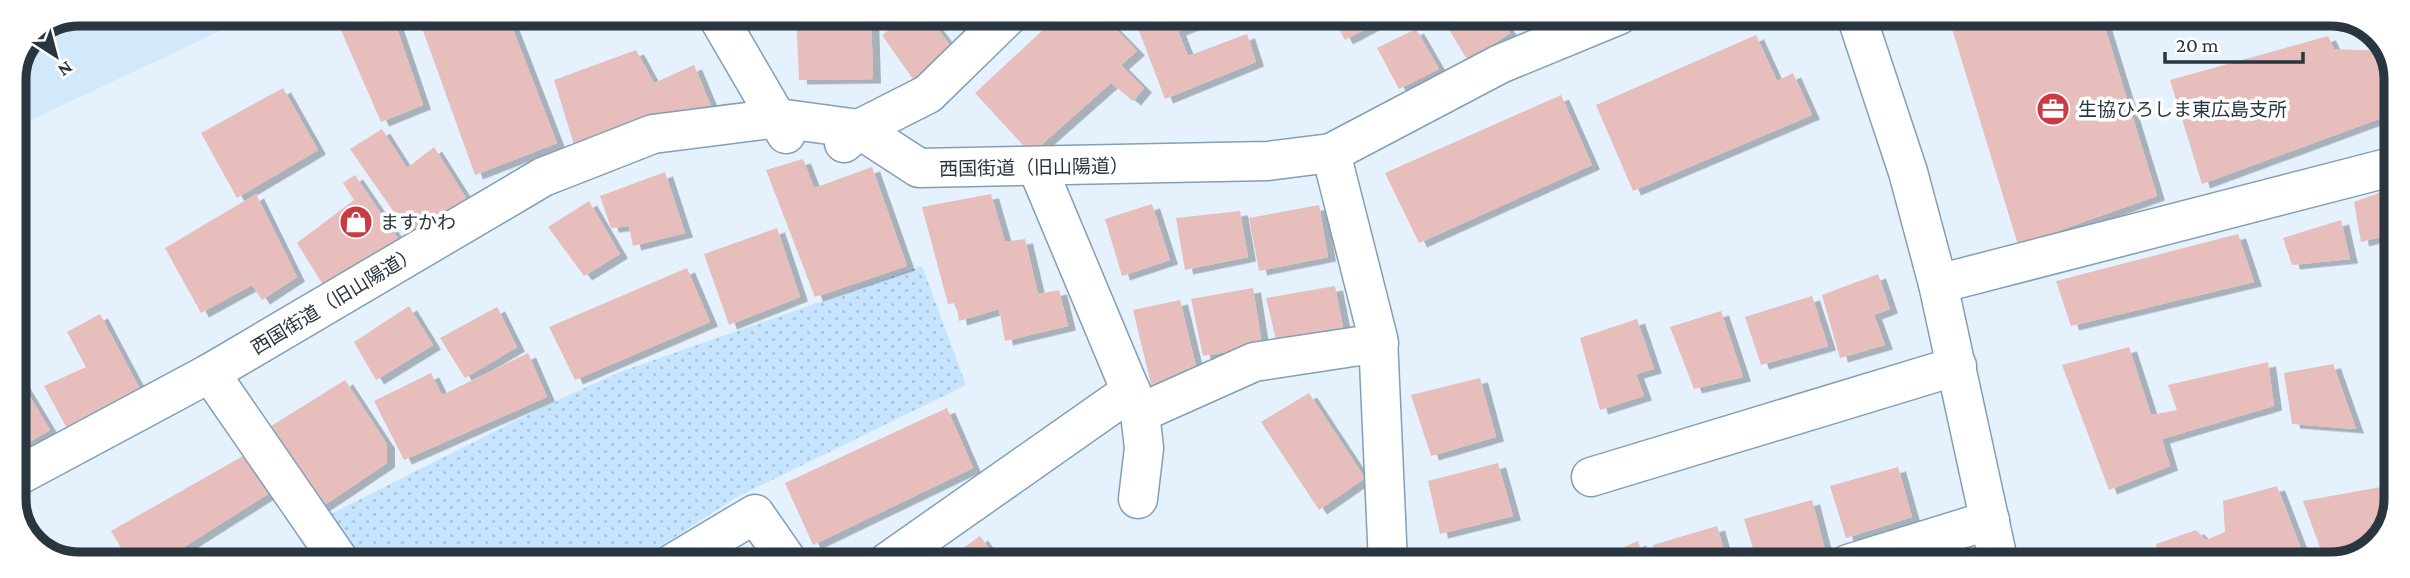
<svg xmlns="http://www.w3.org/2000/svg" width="2410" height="578" font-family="'Crimson Pro','Noto Sans JP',serif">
	<defs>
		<pattern id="grass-dots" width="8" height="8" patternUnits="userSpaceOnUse" patternTransform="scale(1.75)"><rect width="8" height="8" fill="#c6e4fd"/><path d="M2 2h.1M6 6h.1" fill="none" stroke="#aac4da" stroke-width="1.8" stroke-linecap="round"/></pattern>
		<filter id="shadow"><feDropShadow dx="8" dy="4.5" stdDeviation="0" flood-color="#0004"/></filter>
	</defs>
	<rect width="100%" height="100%" fill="#e5f1fc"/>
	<!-- built -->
	<path fill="#d2e8fb" d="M79 14H256L14 128V78L33 33Z"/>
	<!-- grass -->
	<path fill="url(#grass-dots)" d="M922 266 966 385 735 498 635 563H351L321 519 545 406 620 372Z"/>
	<!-- building -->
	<g fill="#e7bebb" filter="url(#shadow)">
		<path d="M357 14H392L423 105 381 122 337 21Z"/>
		<path d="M417 14H507L557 143 475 175Z"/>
		<path d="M796 14H871L873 79 799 80Z"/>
		<path d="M912 14H927L954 51 915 82 882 35Z"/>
		<path d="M1059 15H1102L1137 51 1121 65 1144 88 1133 101 1111 83 1031 154 975 93Z"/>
		<path d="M1133 15H1211L1212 18 1178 31 1188 56 1247 34 1256 62 1165 99Z"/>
		<path d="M1332 15H1374L1379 22 1345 40Z"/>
		<path d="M1440 15H1499L1510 33 1468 61Z"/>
		<path d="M1971 15H2101L2157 196 2018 245 1950 22Z"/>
		<path d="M1416 29 1439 69 1399 89 1377 48Z"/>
		<path d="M1756 35 1777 81 1793 73 1812 115 1633 191 1596 105Z"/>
		<path d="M2328 36 2334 49 2387 51 2395 71V113L2202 184 2170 80Z"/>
		<path d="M636 50 654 83 694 65 712 108 576 151 554 80Z"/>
		<path d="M283 88 318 150 237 198 201 133Z"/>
		<path d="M1561 95 1592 165 1419 243 1385 173Z"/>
		<path d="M382 129 407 168 434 147 468 201 414 241 350 149Z"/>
		<path d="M803 159 814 188 872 167 907 266 815 297 766 170Z"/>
		<path d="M665 172 685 233 633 246 629 226 611 228 600 196Z"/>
		<path d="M355 175 405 249 330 296 297 243 354 200 343 183Z"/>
		<path d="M2395 187V233L2361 242 2354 202Z"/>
		<path d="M256 194 297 277 262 300 252 285 201 313 165 248Z"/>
		<path d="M991 194 1005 242 1025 239 1038 294 1059 290 1068 326 1005 341 999 309 959 321 956 303 948 304 922 207Z"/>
		<path d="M589 201 620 254 584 276 548 227Z"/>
		<path d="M1152 204 1170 260 1122 276 1105 219Z"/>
		<path d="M1319 205 1328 257 1259 271 1249 218Z"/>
		<path d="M1240 211 1248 257 1185 270 1176 218Z"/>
		<path d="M2341 220 2350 259 2292 265 2283 238Z"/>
		<path d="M777 228 800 297 729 325 704 254Z"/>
		<path d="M2238 234 2254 282 2071 326 2056 281Z"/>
		<path d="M687 268 710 322 575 380 549 327Z"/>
		<path d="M1878 274 1890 309 1874 315 1885 345 1840 358 1822 295Z"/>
		<path d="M1335 286 1344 332 1277 344 1266 298Z"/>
		<path d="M1253 288 1262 346 1203 356 1191 299Z"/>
		<path d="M1812 296 1828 346 1761 365 1745 317Z"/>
		<path d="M1180 300 1198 375 1152 388 1133 310Z"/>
		<path d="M409 306 433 345 376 380 354 342Z"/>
		<path d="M497 307 517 347 465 378 440 338Z"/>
		<path d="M1721 311 1743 377 1694 389 1670 327Z"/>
		<path d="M100 314 141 391 69 432 44 386 86 367 67 332Z"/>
		<path d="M1637 319 1654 369 1636 374 1644 396 1600 410 1580 338Z"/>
		<path d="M2129 347 2151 415 2177 410 2168 385 2268 362 2274 406 2162 439 2170 466 2109 490 2062 365Z"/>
		<path d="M528 353 547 397 404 460 374 401 431 373 442 395Z"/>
		<path d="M2333 364 2356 429 2292 424 2284 373Z"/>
		<path d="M14 370 50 430 14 451Z"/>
		<path d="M1480 378 1496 437 1431 456 1411 395Z"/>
		<path d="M345 380 387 444V463L320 508 268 428Z"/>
		<path d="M1309 393 1365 478 1319 510 1261 422Z"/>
		<path d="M947 408 973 468 813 545 785 483Z"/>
		<path d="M243 456 268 494 184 547 195 563H130L111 531Z"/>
		<path d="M1498 463 1513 516 1440 534 1428 481Z"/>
		<path d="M1898 467 1912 517 1846 538 1830 486Z"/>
		<path d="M2277 486 2307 564H2161L2156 544 2196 530 2206 540 2225 532 2223 501Z"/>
		<path d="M2387 486 2393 515 2378 539 2323 556 2303 501Z"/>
		<path d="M1812 500 1825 550 1781 564H1758L1744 519Z"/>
		<path d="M1717 526 1728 564H1656L1653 545Z"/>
		<path d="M980 536 999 563H942Z"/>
		<path d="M1638 541 1646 564H1584Z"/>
	</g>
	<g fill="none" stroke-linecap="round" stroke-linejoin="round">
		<defs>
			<g id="minor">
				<path d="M716 14 786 134"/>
				<path d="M1856 15 1908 172 1938 284 1999 564"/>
				<path d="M844 143 859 129 928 94 1009 15"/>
				<path d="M1331 153 1378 338 1388 563"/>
				<path d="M1037 167 1140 413 1144 448 1138 499"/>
				<path d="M1938 284 2395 166"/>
				<path d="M210 373 341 563"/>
				<path d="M1140 413 1254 362 1379 343"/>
				<path d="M1591 477 1957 366"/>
				<path d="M14 478 210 373 543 177 653 134 778 118 859 129 919 168 1268 161 1331 153 1500 64 1619 15"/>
				<path d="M673 563 755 514 789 563"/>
				<path d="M886 563 1131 391"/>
				<path d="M1848 564 1990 520"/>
			</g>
		</defs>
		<!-- minor casing -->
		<use href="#minor" stroke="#829fb7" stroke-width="41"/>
		<!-- minor -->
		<use href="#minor" stroke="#fff" stroke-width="38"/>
	</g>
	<!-- icons -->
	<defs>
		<symbol id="office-disc" viewBox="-11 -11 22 22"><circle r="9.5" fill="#ca3a42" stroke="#fff"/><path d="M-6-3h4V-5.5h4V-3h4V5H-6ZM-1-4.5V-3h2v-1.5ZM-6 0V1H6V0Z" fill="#fff"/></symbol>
		<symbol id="shop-disc" viewBox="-11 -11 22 22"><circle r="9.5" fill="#ca3a42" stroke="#fff"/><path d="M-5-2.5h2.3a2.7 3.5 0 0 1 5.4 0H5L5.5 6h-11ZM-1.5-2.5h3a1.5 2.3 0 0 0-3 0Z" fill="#fff"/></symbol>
	</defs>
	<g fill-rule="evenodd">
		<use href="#office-disc" x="2034" y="90" width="38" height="38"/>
		<use href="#shop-disc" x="337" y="203" width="38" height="38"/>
	</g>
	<g text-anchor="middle" stroke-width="7" stroke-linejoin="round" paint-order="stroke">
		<!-- poi labels -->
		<g font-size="19" fill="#29353f" stroke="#fff" text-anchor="start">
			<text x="2078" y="116">生協ひろしま東広島支所</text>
			<text x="380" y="229">ますかわ</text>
		</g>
		<!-- street labels -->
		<g font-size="19" fill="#29353f" stroke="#fff">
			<text transform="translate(1034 167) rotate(-1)" y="7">西国街道（旧山陽道）</text>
			<text transform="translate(334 300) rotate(-31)" y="7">西国街道（旧山陽道）</text>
		</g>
	</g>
	<!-- crop -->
	<path d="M0 0H2410V578H0ZM79 26H2331A53 53 0 0 1 2384 79V499A53 53 0 0 1 2331 552H79A53 53 0 0 1 26 499V79A53 53 0 0 1 79 26Z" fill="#fff" fill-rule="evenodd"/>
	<path fill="none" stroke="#29353f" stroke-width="9" d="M79 26H2331A53 53 0 0 1 2384 79V499A53 53 0 0 1 2331 552H79A53 53 0 0 1 26 499V79A53 53 0 0 1 79 26Z"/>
	<!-- north arrow -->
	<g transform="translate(56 56) rotate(144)" stroke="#ffffff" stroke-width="5" paint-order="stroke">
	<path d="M0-5L12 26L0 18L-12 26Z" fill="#29353f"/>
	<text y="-10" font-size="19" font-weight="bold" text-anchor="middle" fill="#29353f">N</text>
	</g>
	<!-- scale -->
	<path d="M2165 52v10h138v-10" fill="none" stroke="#29353f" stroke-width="3.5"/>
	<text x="2176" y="52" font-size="21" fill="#29353f" stroke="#ffffff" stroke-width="5" paint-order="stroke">20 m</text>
</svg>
